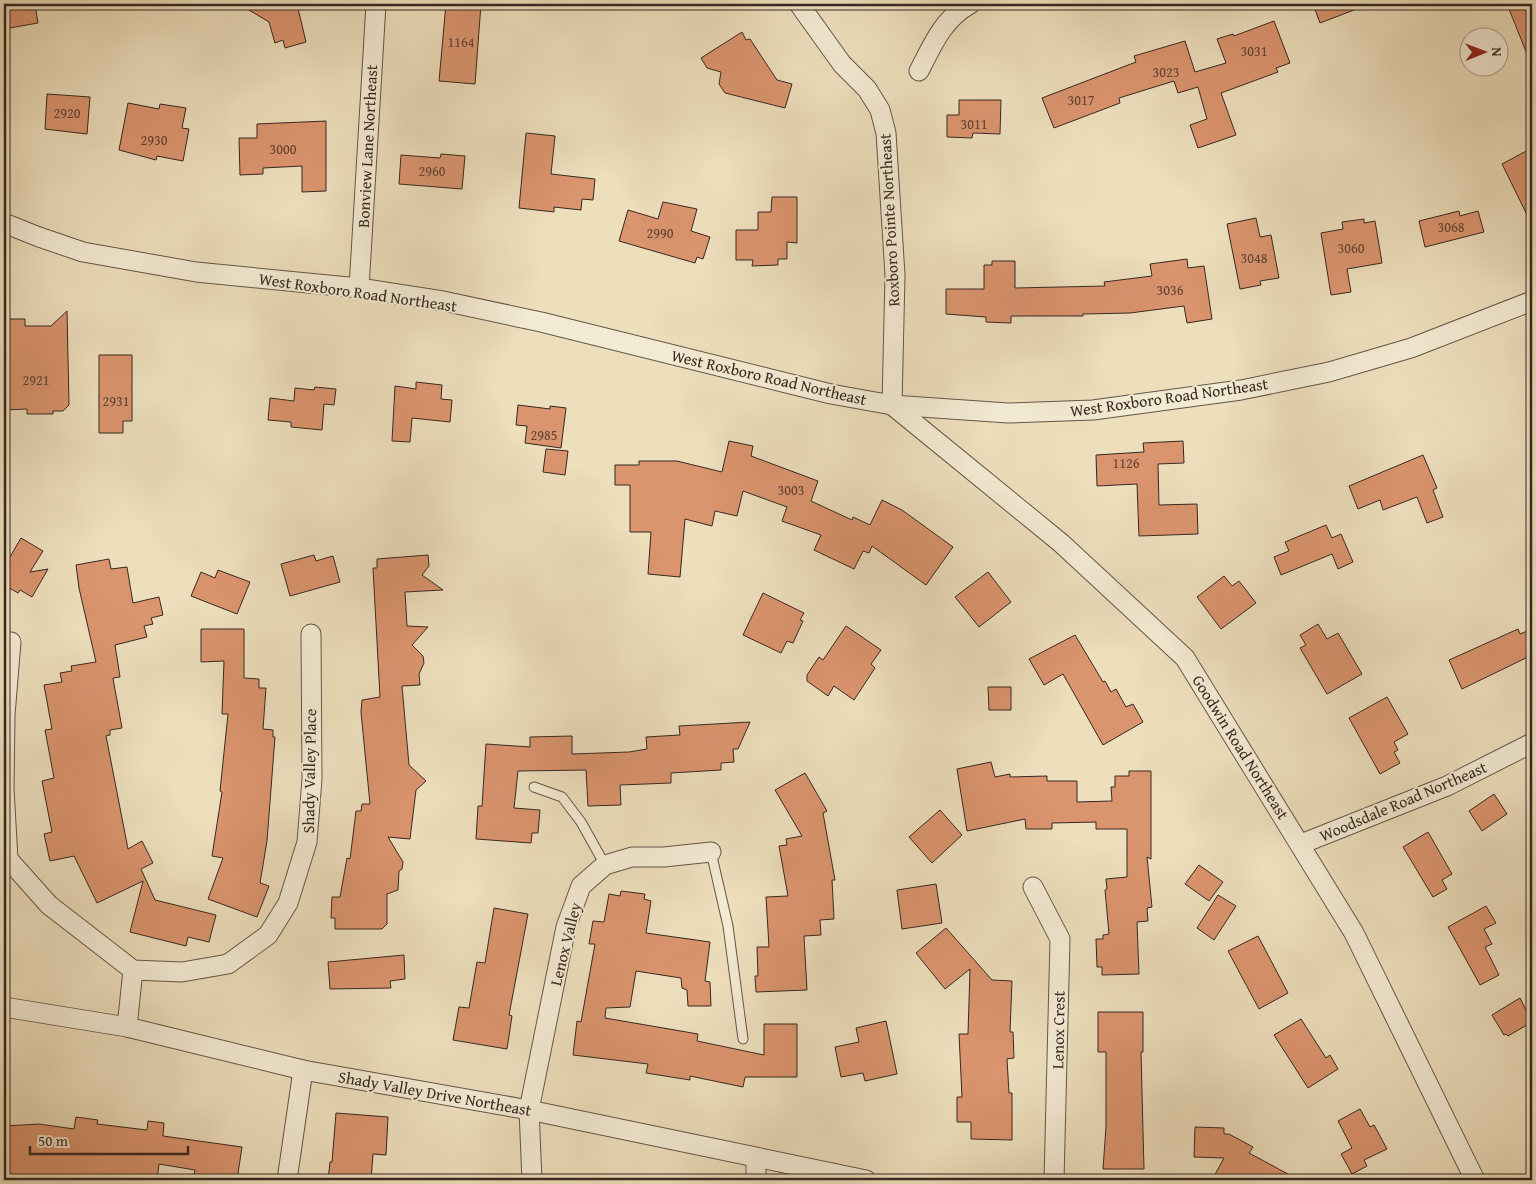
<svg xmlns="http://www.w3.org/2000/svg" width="1536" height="1184" font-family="'Gentium Book Plus',serif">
	<rect width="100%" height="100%" fill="#eddebc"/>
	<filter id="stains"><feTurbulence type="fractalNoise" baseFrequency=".004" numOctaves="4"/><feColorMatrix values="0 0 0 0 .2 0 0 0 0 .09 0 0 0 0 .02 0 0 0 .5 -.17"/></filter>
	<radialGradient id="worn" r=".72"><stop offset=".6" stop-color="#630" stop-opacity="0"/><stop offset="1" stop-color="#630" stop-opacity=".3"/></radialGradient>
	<!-- building -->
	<g fill="#da946e" stroke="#362821">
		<path d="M4 4H35L38 23 4 29Z"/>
		<path d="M239 4H297L306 42 285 48 283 40 275 43 269 22Z"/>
		<path d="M446 4H481L475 84 439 81Z"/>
		<path d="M1313 4H1367V5L1320 23Z"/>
		<path d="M1507 4H1532V64H1531Z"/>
		<path d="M1274 21 1290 63 1276 68 1278 72 1221 93 1236 135 1198 148 1190 125 1207 119 1198 87 1178 93 1174 81 1119 98 1120 103 1054 128 1042 98 1136 62 1134 56 1185 41 1195 72 1226 63 1217 39 1233 34 1234 36Z"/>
		<path d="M742 32 746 40 750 39 777 80 792 84 785 108 725 93 719 84 721 72 707 68 701 58Z"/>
		<path d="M47 94 90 97 87 134 45 129Z"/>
		<path d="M959 100H1001L1000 134 973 133 972 138 947 137V115H959Z"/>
		<path d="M128 103 159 109 160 104 186 108 182 128 189 129 183 161 157 156 156 160 119 150Z"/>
		<path d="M326 121V191L302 192V166L263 168V174L240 175 239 138H257V124Z"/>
		<path d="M526 133 555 136 551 174 595 179 593 200 582 199 581 210 554 207V212L519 208Z"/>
		<path d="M1532 148V225L1502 164Z"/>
		<path d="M441 154 465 156 462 189 399 184 401 155 440 158Z"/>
		<path d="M772 197H797V243L787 242V259H778V265L752 266 753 260H736V230H758V212H771Z"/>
		<path d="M663 202 697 209 691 231 710 237 703 259 697 257 695 263 619 241 628 210 658 219Z"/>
		<path d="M1459 211 1460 216 1478 211 1484 232 1425 247 1419 221Z"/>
		<path d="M1256 218 1260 237 1271 235 1279 278 1260 281 1261 285 1240 289 1227 224Z"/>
		<path d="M1364 219V223L1375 221 1382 263 1347 269 1351 292 1331 295 1321 233 1343 229 1342 222Z"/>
		<path d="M1187 259 1188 268 1204 266 1212 319 1187 323 1184 306 1130 313 1083 314V316H1011V323L986 322V317L946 314V289H984V265H992V261H1015V288L1105 286 1104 282 1152 276 1150 264Z"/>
		<path d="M67 311 69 405 63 411H53V414H27V409L4 410V319H25V326H51Z"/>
		<path d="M99 355H132V421H123V433H99Z"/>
		<path d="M416 382 442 385 441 399 452 400 450 422 412 418 410 442 392 441 395 386 416 389Z"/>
		<path d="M315 387 336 389 334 405 324 404 322 430 291 427V422L268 420 270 398 294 401 295 388 314 390Z"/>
		<path d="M518 405 550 409V406L566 408 561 448 525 443 527 426 516 425Z"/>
		<path d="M729 441 753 446 751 456 818 481 811 501 852 520 853 517 870 525 882 500 902 510 953 547 926 585 872 546 869 553 863 551 854 569 814 550 821 535 782 521 787 507 743 491 737 516 715 511 712 526 685 519 680 577 648 574 651 532H630V485H615V465H639V461H677L722 472Z"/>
		<path d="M1183 441 1184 463 1158 464 1159 505 1197 504 1198 534 1139 536 1137 484 1097 486 1096 455 1144 452 1143 443Z"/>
		<path d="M546 449 568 451 565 475 543 472Z"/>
		<path d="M1423 455 1437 488 1433 490 1443 517 1427 523 1417 497 1383 510 1380 500 1358 509 1349 486Z"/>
		<path d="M1326 525 1332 538 1341 534 1353 562 1338 569 1332 554 1281 575 1274 557 1289 551 1285 542Z"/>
		<path d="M21 538 43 551 30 572 48 569 32 597 20 590 18 593 4 585V554L10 557Z"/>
		<path d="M314 555 316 561 333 556 340 582 290 596 281 564Z"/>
		<path d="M428 555 429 566 422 575 443 590 405 592 407 626 428 627 412 645 423 656 424 663 419 674 420 685 402 686 409 765 426 781 416 790 410 839 388 837 403 862 402 869 399 871 398 890 387 894V924L382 929H335V918H331L332 897H340L347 858 350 859 356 811H361L362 804H370L361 712 362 700 380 697 373 568H377V559Z"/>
		<path d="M109 559 111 569 127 567 133 603 159 597 163 615 151 618 153 624 144 626 147 637 115 645 120 677 113 678 114 684 122 728 110 730V735L106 736 128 849 142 841 153 863 141 869 155 900 216 915 209 942 188 937 186 946 130 932 143 881 97 903 74 856 50 861 44 834 52 832 42 781 54 778 45 730 52 729 44 685 62 682 60 673 72 671 71 666 96 662 79 588 76 565Z"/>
		<path d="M218 570 250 582 237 614 191 596 201 572 215 578Z"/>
		<path d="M988 572 1011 602 979 627 955 597Z"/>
		<path d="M1224 576 1232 586 1239 581 1256 603 1221 629 1197 597Z"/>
		<path d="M763 593 804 613 800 620 803 621 793 643 787 641 781 653 743 635Z"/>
		<path d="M1318 624 1327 639 1338 633 1362 674 1327 694 1300 648 1306 645 1300 635Z"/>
		<path d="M846 626 881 650 871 664 875 668 854 700 834 686 828 696 807 681V675L819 657 823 660Z"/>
		<path d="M201 629H244V678L259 679V688H266L263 729 273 730V737H275L267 841 260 883 269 886 257 917 208 899 223 858 212 856 222 792 220 791 228 714H222L224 661 201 662Z"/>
		<path d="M1518 629 1520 634 1532 629V655L1462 689 1449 660Z"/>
		<path d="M1075 635 1103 682 1105 681 1111 692 1116 689 1126 707 1133 704 1143 722 1103 745 1063 674 1044 685 1029 659Z"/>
		<path d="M988 687H1011V710H989Z"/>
		<path d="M1387 697 1408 734 1394 742 1398 750 1394 752 1400 763 1380 774 1349 718Z"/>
		<path d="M750 722 738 749H733L734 762 721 763V770L671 773V783L620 785 621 805 588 806 586 770 518 771 514 808 540 810 538 833H532L531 843 476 839 478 806H482L486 744 530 747V737L572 736V754L629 752 647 749 646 737 680 735 679 726Z"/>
		<path d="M991 762 995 777 1010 774V777L1047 776V781H1077V802L1112 801 1111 787H1115V776H1129V771H1151V859L1147 857 1152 907 1147 908 1148 921 1137 922 1139 974 1102 975V967H1097L1096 939H1103V935L1109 934 1105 890 1107 889 1106 879 1127 877V829H1096V822L1052 823V829H1026L1025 819 967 831 957 769Z"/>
		<path d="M805 773 827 811 823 813 835 880H832L834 919 820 920 821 935 804 936 807 990 756 992 755 976H758L757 947H769L766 897 788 896 779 846 787 845 786 839 802 836 775 790Z"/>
		<path d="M1494 794 1507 814 1482 831 1469 811Z"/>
		<path d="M940 810 962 835 932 863 909 837Z"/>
		<path d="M1428 832 1452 874 1442 880 1447 889 1433 897 1403 847Z"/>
		<path d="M1199 865 1223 882 1209 901 1185 884Z"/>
		<path d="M936 884 942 923 902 929 897 890Z"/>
		<path d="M621 891 645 894 644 899 651 901 646 933 710 942 705 981 710 982 711 1006H688L687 990 682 988 681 978 636 971 630 1007 606 1008 605 1018 698 1034 697 1041 764 1055V1024H797V1077H745L743 1087 690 1076V1080L646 1073 648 1064 573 1055 577 1021 581 1022 595 944H589L593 921 604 922 609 894 620 896Z"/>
		<path d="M1218 895 1236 906 1214 940 1197 928Z"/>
		<path d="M1486 906 1496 923 1484 929 1492 944 1485 947 1499 975 1480 985 1448 927Z"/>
		<path d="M494 908 528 914 509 1015 512 1016 507 1049 453 1040 459 1007 469 1008 477 962 485 963Z"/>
		<path d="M946 928 992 980 1012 981 1010 1032H1013L1014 1058 1007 1059 1009 1093H1012V1140L971 1139V1122H957V1097H962L959 1034H968L970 969 945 989 916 953Z"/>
		<path d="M1258 936 1288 993 1259 1009 1228 951Z"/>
		<path d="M404 955 405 979 390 981 391 988 330 989 328 962Z"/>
		<path d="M1520 998 1532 1022 1508 1036 1506 1034 1504 1035 1492 1015Z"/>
		<path d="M1098 1012H1143V1052H1141L1144 1169H1103L1106 1127V1052H1098Z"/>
		<path d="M1301 1019 1326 1058 1330 1055 1338 1069 1308 1088 1274 1035Z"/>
		<path d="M886 1021 897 1074 865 1081 863 1073 841 1077 835 1047 859 1042 856 1028Z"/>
		<path d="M1360 1109 1370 1127 1374 1125 1387 1149 1364 1160 1367 1166 1352 1174 1341 1154 1352 1148 1338 1121Z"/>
		<path d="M336 1113 388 1117 386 1155 373 1154 371 1180H328L330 1162H332Z"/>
		<path d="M76 1117 98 1120 97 1124 147 1130 148 1121 164 1123 163 1136 242 1147 237 1180H193L195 1170 159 1164 157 1180H133L98 1176 97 1180H4V1126L39 1124 74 1129Z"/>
		<path d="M1195 1127 1224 1128V1134H1229L1253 1147 1249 1153 1299 1180H1212L1224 1158 1194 1157Z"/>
	</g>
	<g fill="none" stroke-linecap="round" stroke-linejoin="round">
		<defs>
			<g id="service">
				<path d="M534 787 562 797 581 822 605 865"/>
				<path d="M711 852 728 926 743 1039"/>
			</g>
			<g id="minor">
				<path d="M799 4 842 64 867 89 880 110 886 133 895 275 892 405 1061 543 1185 658 1354 933 1475 1180"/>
				<path d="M919 71C933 44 943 19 970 4"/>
				<path d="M4 223 39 237 83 252 196 272 359 288 443 301 541 322 831 394 892 405 1008 413 1093 410 1241 390 1329 372 1411 348 1532 301"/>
				<path d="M359 288 376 4"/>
				<path d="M11 642 5 715 4 789 8 859 49 905 133 970 182 972 228 964 268 935 288 903 307 842 312 779 311 634"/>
				<path d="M1301 844 1447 786 1532 743"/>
				<path d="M1033 887 1060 939 1054 1180"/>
				<path d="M4 1007 127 1027 303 1070 529 1110 866 1180"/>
				<path d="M127 1027 133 970"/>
				<path d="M287 1180 303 1070"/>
				<path d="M532 1180 529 1110 566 927 581 886 605 865 632 857H664L711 852"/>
				<path d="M756 1180V1159"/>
			</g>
		</defs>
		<!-- service casing -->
		<use href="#service" stroke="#645648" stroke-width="11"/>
		<!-- minor casing -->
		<use href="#minor" stroke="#645648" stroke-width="21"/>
		<!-- service -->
		<use href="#service" stroke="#f3ead3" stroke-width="9"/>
		<!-- minor -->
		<use href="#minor" stroke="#f3ead3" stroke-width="19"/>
	</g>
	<g text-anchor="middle" stroke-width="4" stroke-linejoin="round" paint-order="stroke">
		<!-- number labels -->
		<g font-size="14" fill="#5f4334">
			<text x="461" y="47">1164</text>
			<text x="1254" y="56">3031</text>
			<text x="1166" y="77">3023</text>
			<text x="1081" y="105">3017</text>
			<text x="67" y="118">2920</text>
			<text x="974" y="129">3011</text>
			<text x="154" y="145">2930</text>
			<text x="283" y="154">3000</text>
			<text x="432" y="176">2960</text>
			<text x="1451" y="232">3068</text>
			<text x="660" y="238">2990</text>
			<text x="1351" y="253">3060</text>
			<text x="1254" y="263">3048</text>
			<text x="1170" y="295">3036</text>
			<text x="36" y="385">2921</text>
			<text x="116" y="406">2931</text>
			<text x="544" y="440">2985</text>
			<text x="1126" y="468">1126</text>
			<text x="791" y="495">3003</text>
		</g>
		<!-- street labels -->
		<g font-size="16" fill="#362821" stroke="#f3ead3">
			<text transform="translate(367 146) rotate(-87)" y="6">Bonview Lane Northeast</text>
			<text transform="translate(889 220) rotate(-93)" y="6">Roxboro Pointe Northeast</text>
			<text transform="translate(358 292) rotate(8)" y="6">West Roxboro Road Northeast</text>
			<text transform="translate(769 377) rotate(13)" y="6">West Roxboro Road Northeast</text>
			<text transform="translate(1169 397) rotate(-8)" y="6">West Roxboro Road Northeast</text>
			<text transform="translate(1241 747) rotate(58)" y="6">Goodwin Road Northeast</text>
			<text transform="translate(309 771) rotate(-89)" y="6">Shady Valley Place</text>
			<text transform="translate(1403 801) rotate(-23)" y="6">Woodsdale Road Northeast</text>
			<text transform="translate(565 944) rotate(-76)" y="6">Lenox Valley</text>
			<text transform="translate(1058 1030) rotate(-89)" y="6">Lenox Crest</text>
			<text transform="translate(435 1093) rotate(10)" y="6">Shady Valley Drive Northeast</text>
		</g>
	</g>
	<!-- margin -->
	<rect width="1536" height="1184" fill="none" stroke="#eddebc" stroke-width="20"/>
	<rect x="5" y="5" width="1526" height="1174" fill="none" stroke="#362821" stroke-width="2.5"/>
	<rect x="10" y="10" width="1516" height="1164" fill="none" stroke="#362821"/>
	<!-- north arrow -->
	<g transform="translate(1484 52) rotate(89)"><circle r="24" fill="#f3ead3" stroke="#a79c8c"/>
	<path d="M0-4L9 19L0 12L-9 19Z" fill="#8f2418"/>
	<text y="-8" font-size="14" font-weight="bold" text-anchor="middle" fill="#362821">N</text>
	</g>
	<!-- scale -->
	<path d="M30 1146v8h158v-8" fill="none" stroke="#362821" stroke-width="2.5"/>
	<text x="38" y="1146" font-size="15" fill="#362821" stroke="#f3ead3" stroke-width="4" paint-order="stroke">50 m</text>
	<rect width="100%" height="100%" filter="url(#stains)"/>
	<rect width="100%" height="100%" fill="url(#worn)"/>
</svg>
